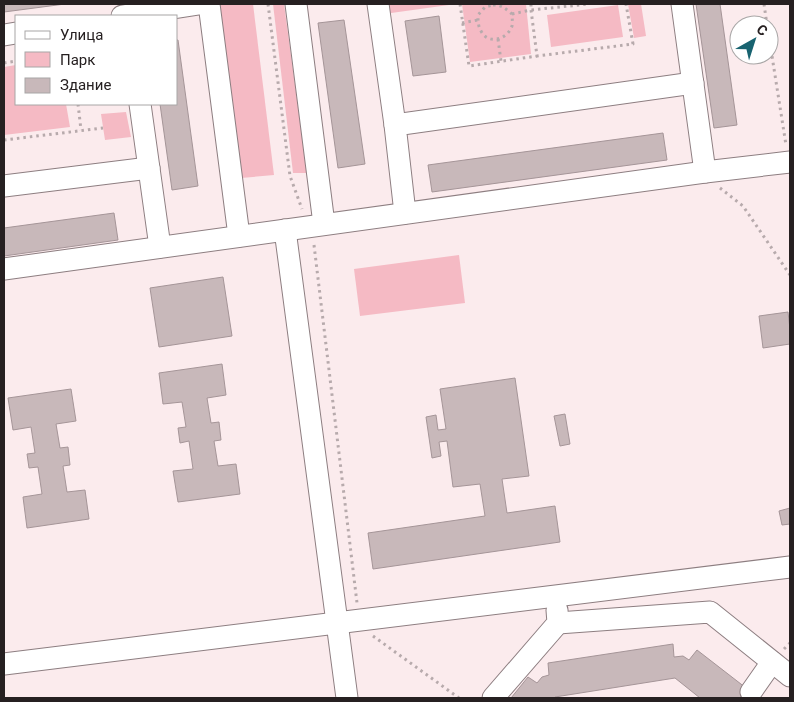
<svg xmlns="http://www.w3.org/2000/svg" width="794" height="702" font-family="Roboto,sans-serif">
	<rect width="100%" height="100%" fill="#fbebed"/>
	<!-- green -->
	<g fill="#f5bac4">
		<path d="M218 4H253L274 175 241 178Z"/>
		<path d="M273 4H284L307 173H293Z"/>
		<path d="M382 4H456L384 14Z"/>
		<path d="M462 4H526L531 54 470 62Z"/>
		<path d="M628 4H641L646 36 634 38Z"/>
		<path d="M618 5 623 37 551 47 547 15Z"/>
		<path d="M16 65V104H66L70 127 4 135V67Z"/>
		<path d="M126 112 131 137 105 140 101 114Z"/>
		<path d="M459 255 465 303 360 316 354 269Z"/>
	</g>
	<!-- building -->
	<g fill="#c8b8ba" stroke="#a59598">
		<path d="M4 4H65L4 12Z"/>
		<path d="M696 4H720L737 125 714 128Z"/>
		<path d="M439 16 446 72 413 76 405 21Z"/>
		<path d="M344 20 365 164 338 168 318 23Z"/>
		<path d="M176 40H178L198 186 172 190 160 104H176Z"/>
		<path d="M663 133 667 160 432 192 428 165Z"/>
		<path d="M114 213 118 240 4 256V228Z"/>
		<path d="M223 277 232 336 159 347 150 288Z"/>
		<path d="M788 312 790 329V344L763 348 759 316Z"/>
		<path d="M222 364 226 395 207 398 211 423 219 422 221 440 214 441 218 466 236 464 240 494 178 502 173 471 193 469 189 441 180 443 178 428 186 427 182 402 163 404 159 373Z"/>
		<path d="M515 378 529 476 502 479 507 513 555 506 560 542 373 569 368 533 485 516 480 484 453 487 447 441 439 442 441 456 432 458 426 417 436 415 438 430 446 429 440 389Z"/>
		<path d="M71 389 76 421 56 424 60 448 68 447 70 465 63 466 67 492 85 490 89 519 27 528 23 497 42 494 38 467 29 468 27 454 35 453 31 427 13 430 8 398Z"/>
		<path d="M565 414 570 444 560 446 554 416Z"/>
		<path d="M790 508V524L782 525 779 511Z"/>
		<path d="M673 644 674 657 683 656 689 660 697 650 759 698H700L675 678 555 697 554 698H511L528 677 537 683 542 677 549 675 548 663Z"/>
	</g>
	<g fill="none" stroke-linecap="round" stroke-linejoin="round">
		<defs>
			<g id="minor">
				<path d="M209 4 239 236"/>
				<path d="M296 4 324 224"/>
				<path d="M378 4 395 125"/>
				<path d="M682 4 705 172"/>
				<path d="M122 16 199 4"/>
				<path d="M4 35 16 33"/>
				<path d="M140 104 160 247"/>
				<path d="M4 186 149 168"/>
				<path d="M405 213 395 125 693 83"/>
				<path d="M285 230 347 698"/>
				<path d="M4 269 705 172 790 162"/>
				<path d="M558 623 710 612 790 676"/>
				<path d="M4 664 790 567"/>
				<path d="M751 692 772 662"/>
				<path d="M493 698 558 623 557 610"/>
			</g>
		</defs>
		<!-- minor casing -->
		<use href="#minor" stroke="#8d7e81" stroke-width="23"/>
		<!-- path -->
		<g stroke="#b7aaac" stroke-width="3" stroke-dasharray="2.5 4" stroke-linecap="butt">
			<path d="M268 4 290 176 302 209"/>
			<path d="M460 4 469 66 537 56"/>
			<path d="M531 4V10L589 4"/>
			<path d="M764 4 767 25"/>
			<path d="M493 5C502 5 506 9 512 14 512 19 513 23 512 26 507 40 488 45 481 31 478 26 478 21 478 15L485 7Z"/>
			<path d="M512 14 531 10 537 56 633 44 626 4"/>
			<path d="M462 23 478 20"/>
			<path d="M769 37 786 145"/>
			<path d="M498 39 501 61"/>
			<path d="M4 63 16 61"/>
			<path d="M78 104 81 130"/>
			<path d="M4 140 103 128"/>
			<path d="M720 188 743 206 790 275"/>
			<path d="M314 245 357 603"/>
			<path d="M373 636 459 698"/>
			<path d="M784 649 790 643"/>
		</g>
		<!-- minor -->
		<use href="#minor" stroke="#fff" stroke-width="21"/>
	</g>
	<!-- border -->
	<rect width="794" height="702" fill="none" stroke="#262021" stroke-width="10"/>
	<!-- legend -->
	<rect x="15" y="15" width="162" height="90" fill="#ffffff" stroke="#a8a6a6"/>
	<rect x="25" y="31" width="25" height="8" fill="#ffffff" stroke="#a8a6a6"/>
	<text x="60" y="40" font-size="15" fill="#262021">Улица</text>
	<rect x="25" y="52" width="25" height="15" fill="#f5bac4" stroke="#a8a6a6"/>
	<text x="60" y="65" font-size="15" fill="#262021">Парк</text>
	<rect x="25" y="78" width="25" height="15" fill="#c8b8ba" stroke="#a8a6a6"/>
	<text x="60" y="90" font-size="15" fill="#262021">Здание</text>
	<!-- north arrow -->
	<g transform="translate(754 40) rotate(39)"><circle r="24" fill="#ffffff" stroke="#a8a6a6"/>
	<path d="M0-4L9 19L0 12L-9 19Z" fill="#186370"/>
	<text y="-8" font-size="14" font-weight="bold" text-anchor="middle" fill="#262021">С</text>
	</g>
</svg>
